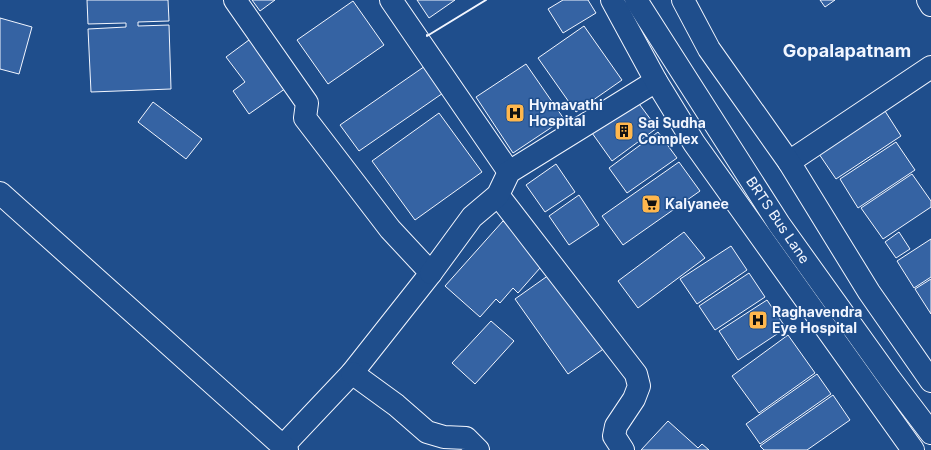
<svg xmlns="http://www.w3.org/2000/svg" width="931" height="450" font-family="Inter,sans-serif">
	<rect width="100%" height="100%" fill="#1f4e8c"/>
	<!-- building -->
	<g fill="#3563a3" stroke="#f2f6ff">
		<path d="M87 0H168L169 21 138 22V26L169 25 171 89 91 92 88 29 126 27V23L88 24Z"/>
		<path d="M252 0H275L260 11Z"/>
		<path d="M417 0H455L429 18Z"/>
		<path d="M563 0H588L596 13 563 33 548 9Z"/>
		<path d="M820 0H835L825 7Z"/>
		<path d="M353 1 384 45 328 84 297 40Z"/>
		<path d="M0 18 32 27 19 74 0 69Z"/>
		<path d="M584 26 622 80 576 112 538 58Z"/>
		<path d="M253 37 289 86 249 114 233 91 245 82 226 57Z"/>
		<path d="M428 64 446 91 359 151 340 125Z"/>
		<path d="M526 64 564 119 513 153 476 97Z"/>
		<path d="M637 101 657 128 612 161 592 133Z"/>
		<path d="M153 102 202 139 186 159 138 122Z"/>
		<path d="M885 111 901 136 836 179 819 154Z"/>
		<path d="M439 113 482 172 415 220 372 161Z"/>
		<path d="M658 132 677 158 627 193 609 168Z"/>
		<path d="M896 142 915 170 858 208 840 179Z"/>
		<path d="M679 162 700 191 623 245 602 216Z"/>
		<path d="M556 164 575 192 545 212 526 185Z"/>
		<path d="M912 174 931 201V207L883 239 861 208Z"/>
		<path d="M579 195 599 225 569 245 549 216Z"/>
		<path d="M503 221 547 260 518 293 513 288 500 303 496 299 480 317 445 286Z"/>
		<path d="M684 232 705 258 638 308 618 281Z"/>
		<path d="M899 232 910 249 896 258 885 242Z"/>
		<path d="M931 239V277L914 288 897 261Z"/>
		<path d="M731 246 747 270 697 304 680 279Z"/>
		<path d="M556 270 609 345 568 374 515 299Z"/>
		<path d="M749 273 765 297 715 330 699 306Z"/>
		<path d="M931 279V314L915 289Z"/>
		<path d="M767 300 786 328 738 360 719 331Z"/>
		<path d="M491 321 514 341 475 384 452 363Z"/>
		<path d="M788 335 815 373 759 413 732 376Z"/>
		<path d="M817 374 831 394 760 444 746 424Z"/>
		<path d="M833 395 850 420 807 450H764L760 446Z"/>
		<path d="M668 421 698 448 702 444 709 450H641Z"/>
	</g>
	<g fill="none" stroke-linecap="round" stroke-linejoin="round">
		<defs>
			<g id="minor">
				<path d="M235 0 307 103 305 118 390 229 431 273 352 373 283 446"/>
				<path d="M391 0 509 172"/>
				<path d="M928 0 931 5"/>
				<path d="M789 162 931 67"/>
				<path d="M498 195 636 374 639 386 634 399 616 426 614 436 623 450"/>
				<path d="M431 273 472 217 498 195 509 172 656 81"/>
				<path d="M352 373 396 405 427 432 444 437 466 438 478 450"/>
			</g>
			<g id="major">
				<path d="M612 0 656 81 694 143 913 450"/>
				<path d="M636 0 779 224 890 379 931 433"/>
				<path d="M683 0 709 49 789 162 869 292 931 381"/>
				<path d="M0 193 287 450"/>
			</g>
		</defs>
		<!-- minor casing -->
		<use href="#minor" stroke="#f2f6ff" stroke-width="24"/>
		<!-- major casing -->
		<use href="#major" stroke="#f2f6ff" stroke-width="24"/>
		<!-- minor -->
		<use href="#minor" stroke="#1f4e8c" stroke-width="22"/>
		<!-- major -->
		<use href="#major" stroke="#1f4e8c" stroke-width="22"/>
		<!-- wall -->
		<path stroke="#f2f6ff" stroke-width="2" d="M427 35V36L486 0"/>
	</g>
	<!-- icons -->
	<defs>
		<symbol id="hospital-square" viewBox="-11 -11 22 22"><rect x="-9" y="-9" width="18" height="18" rx="4" fill="#ffb74d" stroke="#1f4e8c"/><path d="M-5-5h3v3.5h4V-5h3V5h-3V1.5h-4V5h-3Z" fill="#111"/></symbol>
		<symbol id="building-square" viewBox="-11 -11 22 22"><rect x="-9" y="-9" width="18" height="18" rx="4" fill="#ffb74d" stroke="#1f4e8c"/><path d="M-4-6H4V6H1V3H-1V6H-4ZM-2.5-4.3h1.7v1.8h-1.7ZM.8-4.3h1.7v1.8H.8ZM-2.5-1h1.7V.8h-1.7ZM.8-1h1.7V.8H.8Z" fill="#111"/></symbol>
		<symbol id="supermarket-square" viewBox="-11 -11 22 22"><rect x="-9" y="-9" width="18" height="18" rx="4" fill="#ffb74d" stroke="#1f4e8c"/><path d="M-6-5.5h2.5l.6 2H6L4.5 2H-2.5L-4.4-4H-6ZM-1.5 3.2a1.3 1.3 0 1 0 .1 0ZM3 3.2a1.3 1.3 0 1 0 .1 0Z" fill="#111"/></symbol>
	</defs>
	<g fill-rule="evenodd">
		<use href="#hospital-square" x="504" y="102" width="22" height="22"/>
		<use href="#building-square" x="613" y="120" width="22" height="22"/>
		<use href="#supermarket-square" x="640" y="193" width="22" height="22"/>
		<use href="#hospital-square" x="747" y="309" width="22" height="22"/>
	</g>
	<g text-anchor="middle" stroke-width="3" stroke-linejoin="round" paint-order="stroke">
		<!-- poi labels -->
		<g font-size="14" font-weight="bold" fill="#f2f6ff" stroke="#1f4e8c" text-anchor="start">
			<text x="529" y="110">Hymavathi<tspan x="529" dy="16">Hospital</tspan></text>
			<text x="638" y="128">Sai Sudha<tspan x="638" dy="16">Complex</tspan></text>
			<text x="665" y="209">Kalyanee</text>
			<text x="772" y="317">Raghavendra<tspan x="772" dy="16">Eye Hospital</tspan></text>
		</g>
		<!-- street labels -->
		<g font-size="14" fill="#f2f6ff" stroke="#1f4e8c">
			<text transform="translate(778 220) rotate(56)" y="5">BRTS Bus Lane</text>
		</g>
		<!-- district labels -->
		<g font-size="18" font-weight="bold" fill="#f2f6ff" stroke="#1f4e8c">
			<text x="847" y="57">Gopalapatnam</text>
		</g>
	</g>
</svg>
